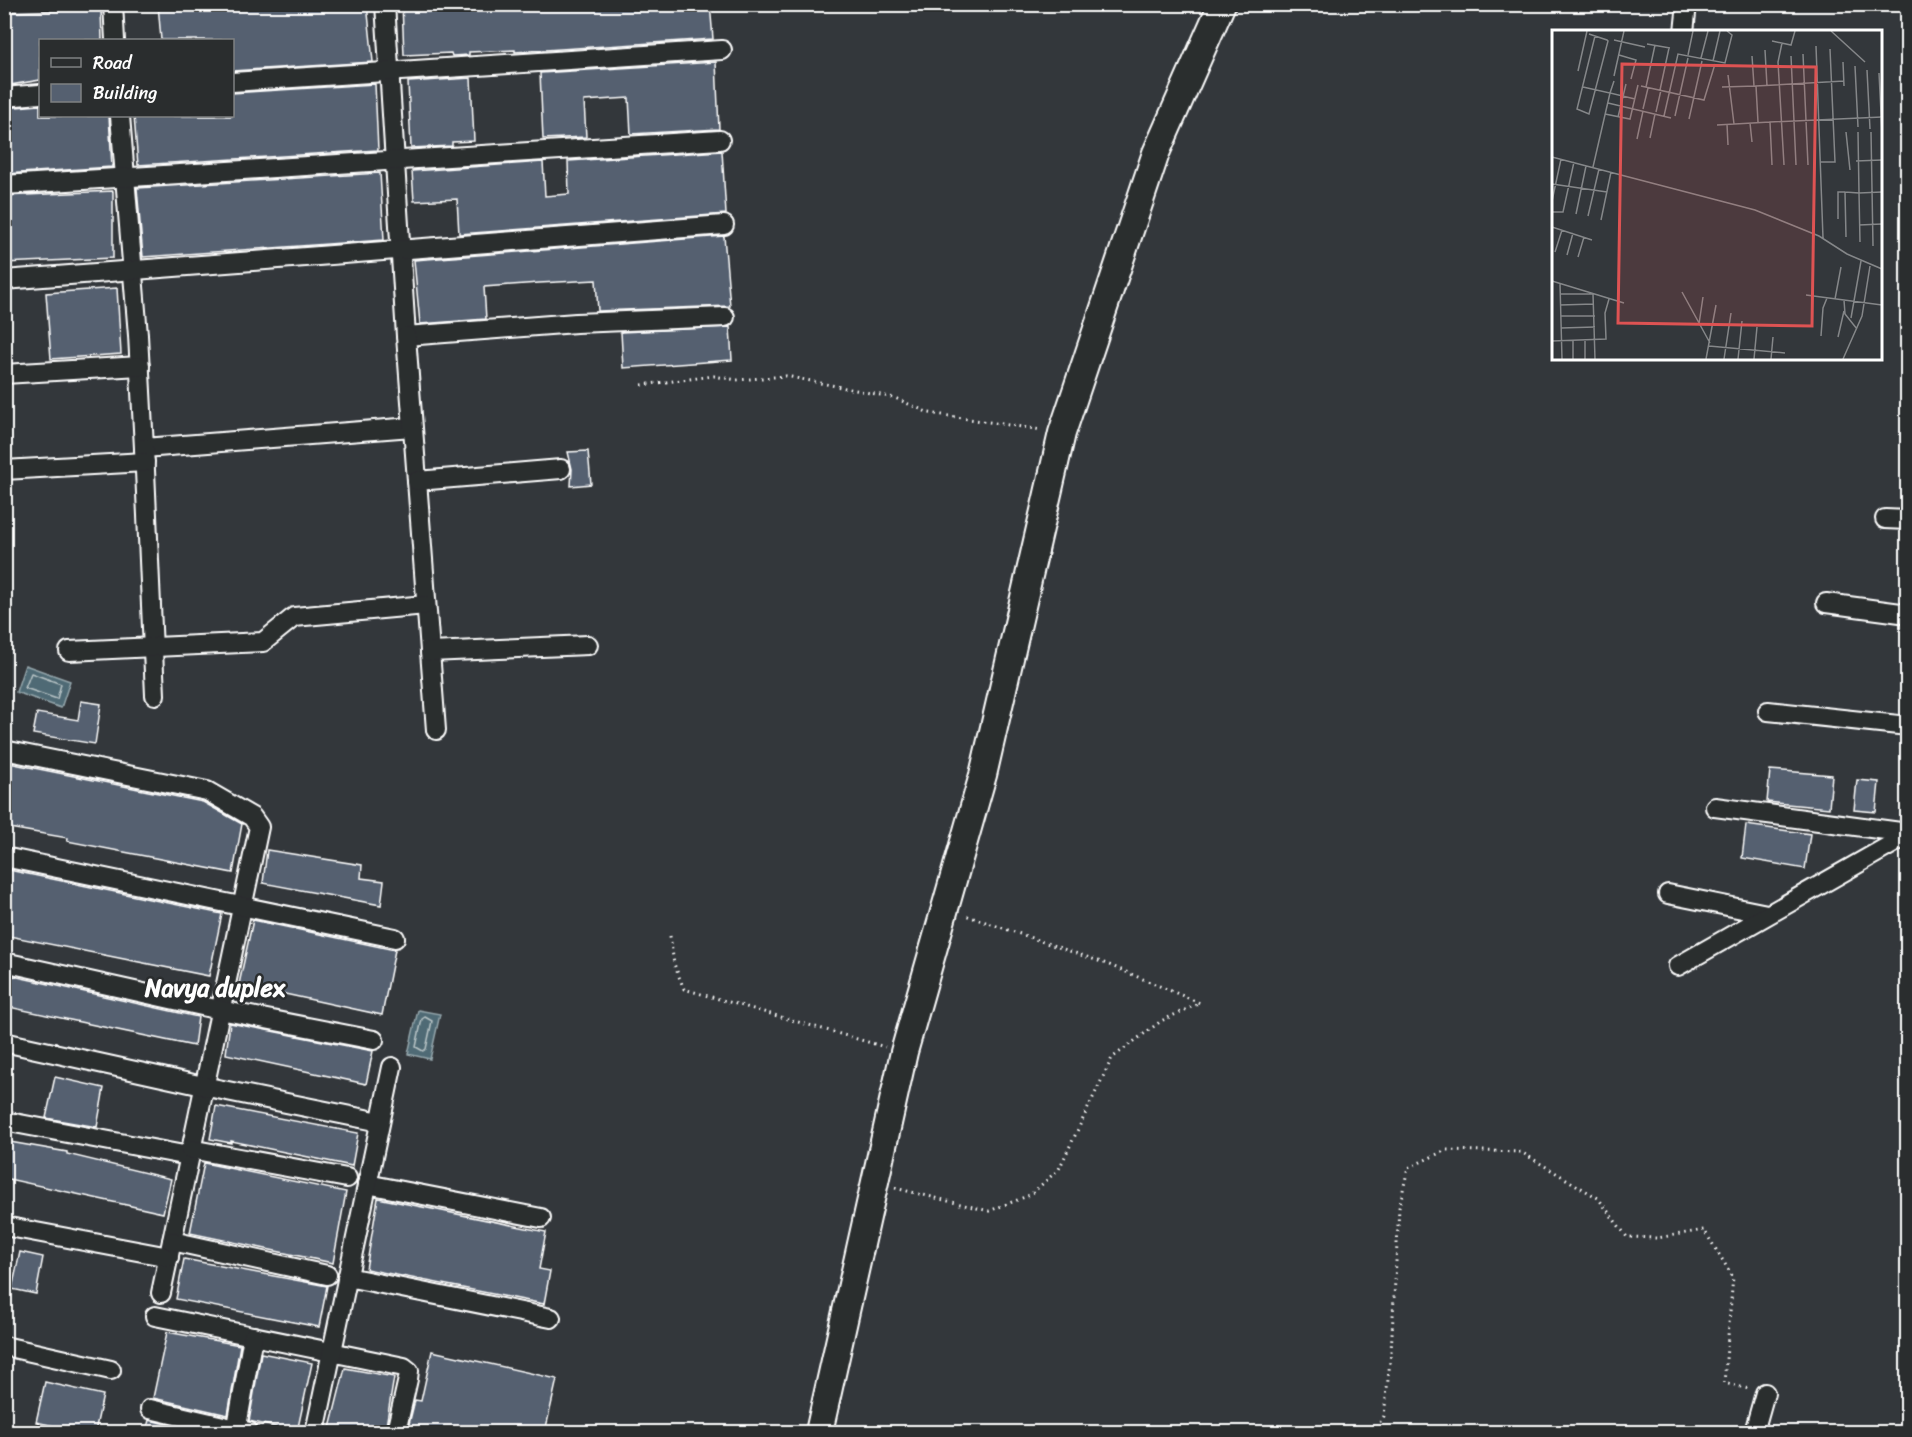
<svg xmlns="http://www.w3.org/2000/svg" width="1912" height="1437" font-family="Sriracha,sans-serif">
	<rect width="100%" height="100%" fill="#33373b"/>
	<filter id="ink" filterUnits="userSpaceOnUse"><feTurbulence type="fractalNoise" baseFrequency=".0167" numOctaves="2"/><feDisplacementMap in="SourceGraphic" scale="12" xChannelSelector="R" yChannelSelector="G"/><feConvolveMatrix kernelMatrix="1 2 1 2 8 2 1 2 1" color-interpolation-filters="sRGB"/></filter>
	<g filter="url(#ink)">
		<!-- water -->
		<g fill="#4f6b74" stroke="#95a6ac" stroke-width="1.5">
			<path d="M25 665 70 681 61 708 16 692Z"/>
			<path d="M418 1010 440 1014 430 1059 408 1054Z"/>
		</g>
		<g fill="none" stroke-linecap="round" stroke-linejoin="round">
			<!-- shore -->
			<g stroke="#b9c4c7" stroke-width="1.5">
				<path d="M31 673 61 684 57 699 25 688Z"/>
				<path d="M425 1017 432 1021 426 1049 423 1051 416 1047 422 1019Z"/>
			</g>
		</g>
		<!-- building -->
		<g fill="#556070" stroke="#fff" stroke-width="1.5">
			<path d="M158 4H367L373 62 232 71V40H161Z"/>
			<path d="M402 4H710L713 39 515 52V50L469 52V55L452 56 451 53 404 55Z"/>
			<path d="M72 10H101L102 40H40V80L4 86V12Z"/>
			<path d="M716 62 719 129 631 134 629 98 584 101 586 137 543 139 540 73Z"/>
			<path d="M471 78 474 141 452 142V146L411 148 408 82Z"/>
			<path d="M375 84 378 150 138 165 134 116H232V93Z"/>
			<path d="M40 105V116H109L112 167 4 174V108Z"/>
			<path d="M722 151 726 214 459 234 457 199 414 201 412 171 543 162 545 196 569 194 568 161Z"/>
			<path d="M380 173 384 240 143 257 137 188Z"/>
			<path d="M113 191V258L4 263V196Z"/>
			<path d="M724 236 730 306 598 311 596 280 539 283 484 287 486 319 420 324 414 260Z"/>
			<path d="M117 288 121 354 51 359 46 293Z"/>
			<path d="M730 327 732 360 623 368 621 332Z"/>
			<path d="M588 451 591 484 571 486 572 469 568 452Z"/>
			<path d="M81 701 101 704 95 744 33 734 37 713 78 720Z"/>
			<path d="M4 762 203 802 242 824 233 873 67 841 68 838 4 827Z"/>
			<path d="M1770 770 1832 775 1829 808 1767 802Z"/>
			<path d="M1857 780 1879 782 1876 812 1854 810Z"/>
			<path d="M1746 825 1810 834 1805 869 1742 858Z"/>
			<path d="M267 850 362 865 361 878 384 881 381 905 263 883Z"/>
			<path d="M4 869 222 914 209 976 4 935Z"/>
			<path d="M253 920 395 950 382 1015 239 984Z"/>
			<path d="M4 974 198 1017 194 1046 4 1006Z"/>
			<path d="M230 1023 373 1051 366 1084 226 1054Z"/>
			<path d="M55 1077 104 1088 97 1127 46 1118Z"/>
			<path d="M216 1106 358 1133 352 1166 231 1141V1143L210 1139Z"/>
			<path d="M4 1141 67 1152V1154L171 1179 163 1213 4 1178Z"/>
			<path d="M204 1163 346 1192 333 1263 190 1233Z"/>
			<path d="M378 1198 546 1232 539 1269 550 1271 544 1304 366 1269Z"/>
			<path d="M20 1252 43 1257 36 1294 12 1289Z"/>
			<path d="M184 1259 327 1286 319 1327 176 1299Z"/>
			<path d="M167 1332 240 1345 228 1415 153 1398Z"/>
			<path d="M432 1351 557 1379 545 1432H407L415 1400 421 1401Z"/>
			<path d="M261 1353 312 1363 297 1432 249 1421Z"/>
			<path d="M345 1368 394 1377 385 1432H329Z"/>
			<path d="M45 1382 103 1395 95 1432H81L36 1422Z"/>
			<path d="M149 1420 196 1431V1432H146Z"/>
		</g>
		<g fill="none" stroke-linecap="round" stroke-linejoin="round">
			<defs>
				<g id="street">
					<path d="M113 4 115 40"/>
					<path d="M385 4 406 336 576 323 725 317"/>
					<path d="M1684 32 1687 4"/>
					<path d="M232 82 722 50"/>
					<path d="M4 97 40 94"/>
					<path d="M120 116 138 335 144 448 412 427"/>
					<path d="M4 185 720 140"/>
					<path d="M4 280 724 225"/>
					<path d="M406 336 436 730"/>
					<path d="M4 374 140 366"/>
					<path d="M144 448 155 695"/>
					<path d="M4 470 145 462"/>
					<path d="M417 481 561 469"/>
					<path d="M1885 519 1908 520"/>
					<path d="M1826 603 1908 614"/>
					<path d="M69 651 263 642 294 617 426 605"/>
					<path d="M430 652 588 645"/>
					<path d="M1768 711 1908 726"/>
					<path d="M4 750 207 791 252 817 259 827 161 1293"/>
					<path d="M1715 807 1908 833"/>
					<path d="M4 857 395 938"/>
					<path d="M1668 894 1767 914"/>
					<path d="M4 962 220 1010 374 1040"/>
					<path d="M1678 966 1908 835"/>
					<path d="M4 1042 203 1086 380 1122"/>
					<path d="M4 1121 189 1156"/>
					<path d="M190 1149 347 1178"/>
					<path d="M367 1184 541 1218"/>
					<path d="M4 1226 169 1257"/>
					<path d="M172 1241 327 1275"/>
					<path d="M347 1277 551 1318"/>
					<path d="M155 1316 404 1367 409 1371 408 1379 396 1432"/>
					<path d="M4 1346 111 1370"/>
					<path d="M150 1409 249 1432"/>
					<path d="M236 1432 253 1336"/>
					<path d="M315 1432 392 1067"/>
					<path d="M1754 1432 1765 1393"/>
				</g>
				<path id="secondary" d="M819 1432 904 1052 983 775 1062 433 1156 153 1222 4"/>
			</defs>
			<!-- street casing -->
			<use href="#street" stroke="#fff" stroke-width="22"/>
			<!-- secondary casing -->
			<use href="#secondary" stroke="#fff" stroke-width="30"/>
			<!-- path -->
			<g stroke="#fff" stroke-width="3" stroke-dasharray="1.5 4.5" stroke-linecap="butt">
				<path d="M642 385 714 376 737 380 786 376 895 398 929 413 1042 430"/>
				<path d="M670 936 674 964 684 989 885 1047"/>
				<path d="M895 1188 989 1211 1030 1195 1059 1169 1112 1058 1161 1021 1200 1003 1107 964 965 915"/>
				<path d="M1373 1432 1384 1416 1391 1352 1399 1208 1408 1168 1446 1150 1521 1152 1598 1198 1627 1237 1657 1238 1704 1230 1733 1277 1724 1383 1749 1389"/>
			</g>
			<!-- street -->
			<use href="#street" stroke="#2a2d2e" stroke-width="18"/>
			<!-- secondary -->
			<use href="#secondary" stroke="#2a2d2e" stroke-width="26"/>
		</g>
	</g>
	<g text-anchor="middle" stroke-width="5" stroke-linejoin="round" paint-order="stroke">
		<!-- neighbourhood labels -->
		<g font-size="24" font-weight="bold" fill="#fff" stroke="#2a2d2e">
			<text x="215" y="996">Navya duplex</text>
		</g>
	</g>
	<!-- overview -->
	<g transform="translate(1552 30)">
		<rect width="330" height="330" fill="#33373b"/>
		<path fill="none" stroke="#858789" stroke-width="1.5" d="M279 1 313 32M37 4 55 10 56 11 37 84 25 79 43 6M62 10 93 17M220 11 239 15 243 1M230 13 226 32 232 135M95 14 118 18M264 16 271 208M213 20 215 56M251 24 256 135M67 25 84 30 79 49M136 25 141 1M200 26 202 56M239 26 244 135M149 28 156 1M161 31 168 1M291 32 292 56M303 36 306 97M315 40 318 99M26 41 35 1M327 43 330 103M176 45 182 94M62 46 72 1M62 51 58 63 83 69M89 56 152 70 163 34M31 57 58 63 41 137M94 57 103 15M170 57 204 56M108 60 117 18M56 73 119 88M91 79 96 58M104 82 109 60M53 84 78 89 86 55M112 86 126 24 173 33 180 5 175 1M123 86 136 28M66 87 74 54M137 89 150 31M206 92 204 56 292 51M198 93 200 112M175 94 176 115M165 95 218 92M294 102 298 140M306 102 307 163 330 162M319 102 321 216M98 108 103 84M85 109 91 81M0 127 203 180 267 206 295 224 330 239M304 131 330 130M269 132H283L278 19M220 135 218 92 330 87M0 154 55 162M0 171 9 129M0 182H11L22 132M24 184 34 136M36 186 47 139M286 189V162H293M49 190 59 142M307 195 330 194M0 197 40 210M294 207 293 162 307 163 308 212M3 222 10 200M15 225 21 203M26 227 32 207M0 251 72 273M8 254 10 329M130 262 158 313M8 264H41L43 329M254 265 330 275M283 269 289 237M292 270 293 284 305 299M8 275 42 274M9 286H43M299 288 309 231M147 294 151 267M9 298 43 297M269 306 271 278 275 268M286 307 292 281M21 310V329M33 310V329M0 311 54 309 53 283 57 269M157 316 233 323M154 329 164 275M172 329 179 283M186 329 190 291M202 329 205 297M219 329 221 307M291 329 310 286 318 236"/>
		<path fill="#de5353" fill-opacity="0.15" stroke="#de5353" stroke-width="3" d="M70 34 264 37 260 296 66 293Z"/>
		<rect width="330" height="330" fill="none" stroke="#fff" stroke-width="3"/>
	</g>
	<!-- margin -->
	<rect width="1912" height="1437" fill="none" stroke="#2a2d2e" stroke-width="24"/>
	<rect x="12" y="12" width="1888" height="1413" fill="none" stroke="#fff" stroke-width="2" filter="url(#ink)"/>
	<!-- legend -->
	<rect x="39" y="39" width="195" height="78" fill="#2a2d2e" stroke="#7f8182" stroke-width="1.5"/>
	<rect x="51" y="58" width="30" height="9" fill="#2a2d2e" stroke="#7f8182" stroke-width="1.5"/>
	<text x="93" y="69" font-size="18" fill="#ffffff">Road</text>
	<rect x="51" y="84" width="30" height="18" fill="#556070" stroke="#7f8182" stroke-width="1.5"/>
	<text x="93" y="99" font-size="18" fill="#ffffff">Building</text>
</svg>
